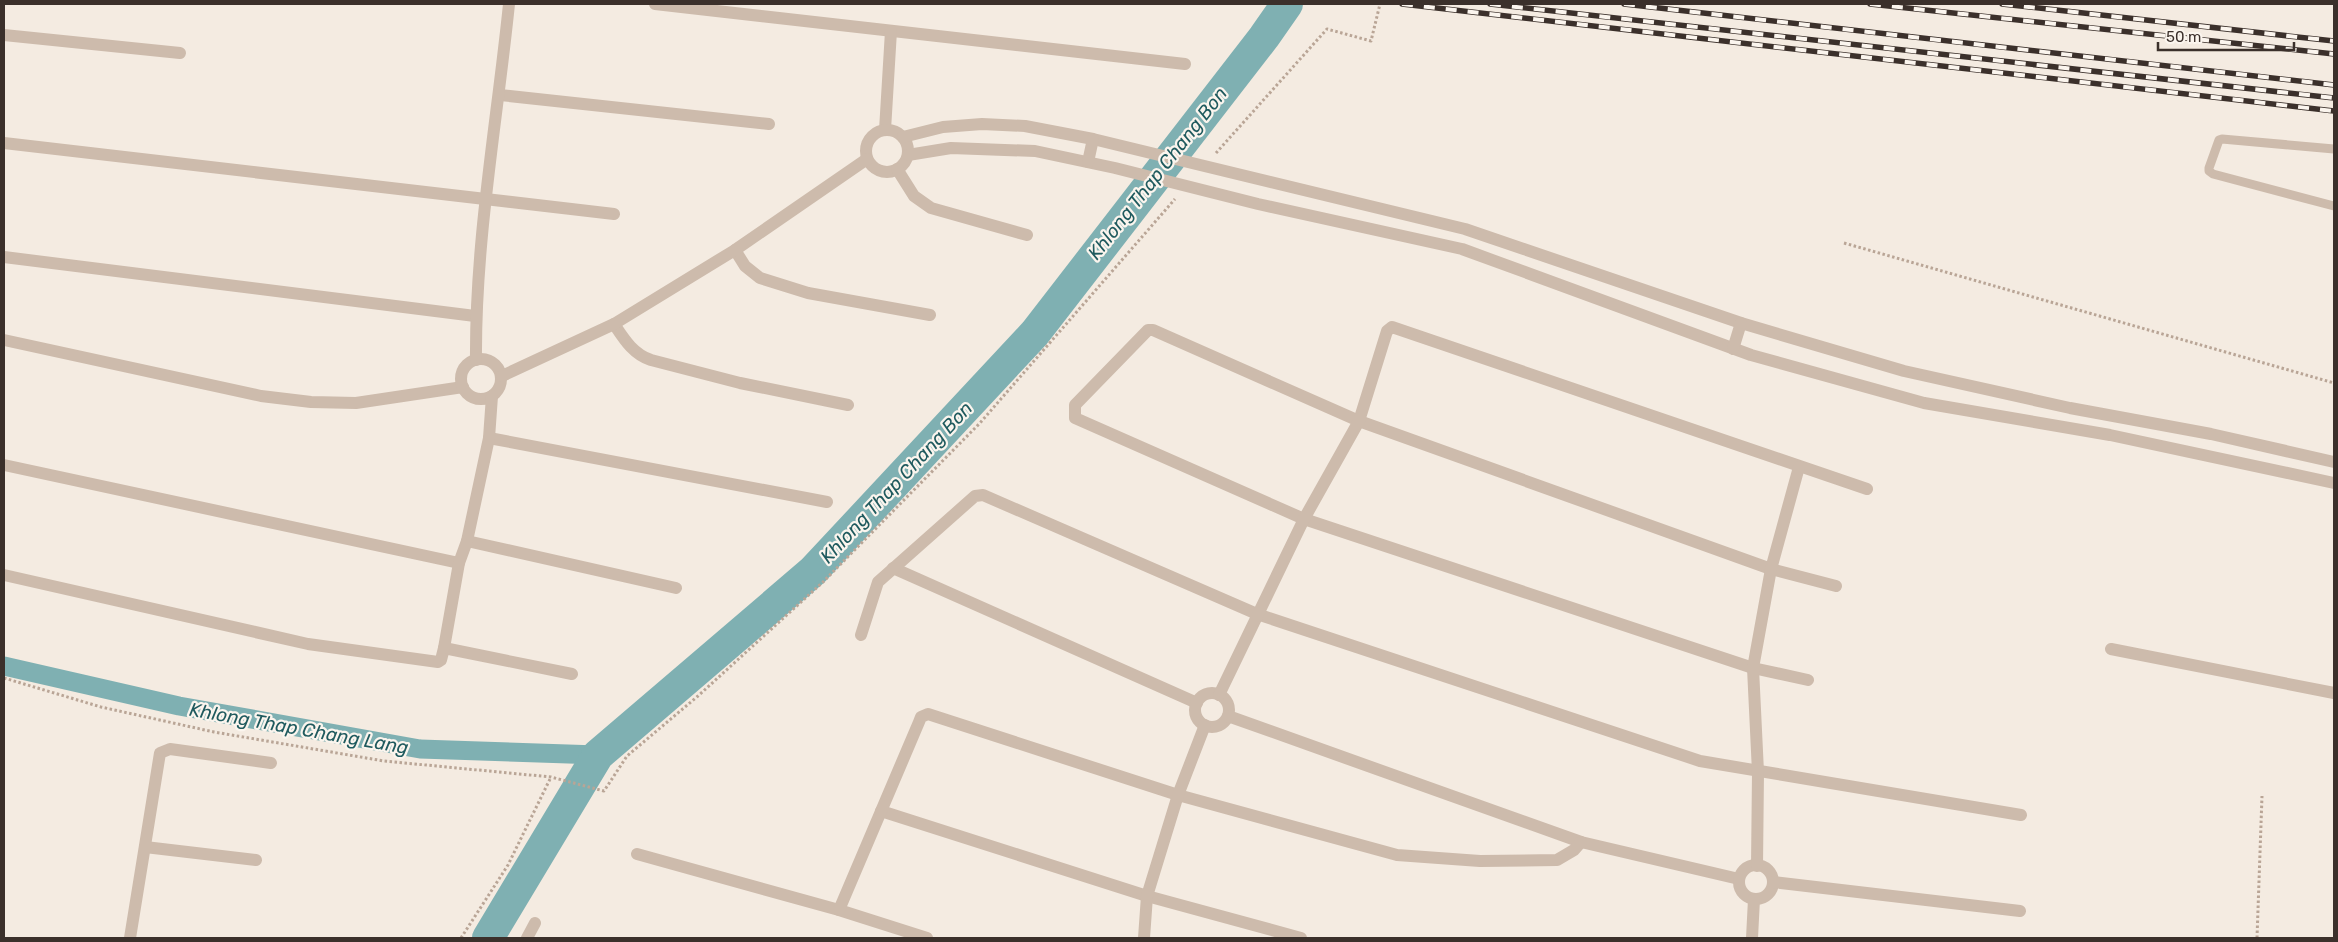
<svg xmlns="http://www.w3.org/2000/svg" width="2338" height="942" font-family="Rubik,sans-serif">
	<rect width="100%" height="100%" fill="#f4ebe1"/>
	<g fill="none" stroke-linecap="round" stroke-linejoin="round">
		<!-- canal -->
		<path stroke="#7fb0b2" stroke-width="19" d="M4 666 179 706 420 749 598 755"/>
		<!-- river -->
		<path stroke="#7fb0b2" stroke-width="32" d="M488 938 598 755 813 571 1035 333 1264 37 1287 4"/>
		<!-- path -->
		<g stroke="#b9a596" stroke-width="3" stroke-dasharray="2.5 2.5" stroke-linecap="butt">
			<path d="M1216 153 1327 29 1371 41 1380 4"/>
			<path d="M1844 243 2334 383"/>
			<path d="M4 678 101 707 214 732 384 761 551 777 604 791 627 756 698 696 823 582 980 423 1175 199"/>
			<path d="M461 938 508 865 551 777"/>
			<path d="M2257 938 2262 796"/>
		</g>
		<!-- service -->
		<path stroke="#cdbbac" stroke-width="9" d="M2334 149 2222 139 2219 140 2209 168V171L2213 174 2334 206"/>
		<!-- minor -->
		<g stroke="#cdbbac" stroke-width="12">
			<path d="M655 4 1185 64"/>
			<path d="M4 35 180 53"/>
			<path d="M500 95 769 124"/>
			<path d="M885 130 891 31"/>
			<circle cx="887" cy="151" r="21"/>
			<path d="M903 137 943 127 982 124 1025 126 1093 139 1465 229 1741 323 1904 371 2070 408 2211 434 2334 462"/>
			<path d="M4 143 614 214"/>
			<path d="M908 155 951 148 1035 151 1115 168 1258 204 1462 249 1751 355 1924 403 2110 435 2334 483"/>
			<path d="M1088 162 1093 139"/>
			<path d="M897 169 914 196 931 208 1027 235"/>
			<path d="M735 250 745 266 760 278 808 293 930 315"/>
			<path d="M4 257 475 316"/>
			<path d="M614 324C624 339 633 354 651 360L740 383 848 405"/>
			<path d="M4 340 261 396 311 402 356 403 463 387"/>
			<path d="M1733 349 1741 323"/>
			<circle cx="481" cy="379" r="20"/>
			<path d="M476 360C475 241 497 122 509 4"/>
			<path d="M502 376 614 324 735 250 867 159"/>
			<path d="M489 438 827 502"/>
			<path d="M4 465 459 563"/>
			<path d="M467 541 676 588"/>
			<path d="M893 568 1197 703"/>
			<path d="M4 575 308 644 438 662 441 660 444 648 572 674"/>
			<path d="M861 635 878 582 975 496 983 495 1257 614 1700 761 2021 815"/>
			<path d="M444 648 459 563 467 541 489 438 492 396"/>
			<path d="M2111 649 2334 693"/>
			<path d="M1808 680 1753 668 1304 519 1075 418V405L1148 330H1153L1359 421 1771 569 1836 586"/>
			<circle cx="1212" cy="710" r="17"/>
			<path d="M1219 695 1304 519 1359 421 1387 331 1392 327 1867 489"/>
			<path d="M1228 716 1581 842 1739 879"/>
			<path d="M881 811 1147 896 1301 938"/>
			<path d="M145 847 256 860"/>
			<path d="M637 854 839 910 927 938"/>
			<circle cx="1756" cy="882" r="17"/>
			<path d="M1757 866 1758 772 1753 668 1771 569 1799 467"/>
			<path d="M1773 882 2020 911"/>
			<path d="M839 910 919 722 921 717 928 714 1178 795 1397 855 1480 861 1557 860 1574 850 1581 842"/>
			<path d="M130 938 160 753 170 749 271 763"/>
			<path d="M527 938 535 923"/>
			<path d="M1144 938 1147 896 1178 795 1205 725"/>
			<path d="M1752 938 1754 899"/>
		</g>
		<defs>
			<g id="rail">
				<path d="M1402 4 2334 111"/>
				<path d="M1490 4 2334 98"/>
				<path d="M1624 4 2334 85"/>
				<path d="M1870 4 2334 54"/>
				<path d="M2002 4 2334 41"/>
			</g>
		</defs>
		<!-- rail casing -->
		<use href="#rail" stroke="#3b302b" stroke-width="5.5"/>
		<!-- rail -->
		<use href="#rail" stroke="#fbf5ee" stroke-width="4" stroke-dasharray="11" stroke-linecap="butt"/>
	</g>
	<g text-anchor="middle" stroke-width="4.5" stroke-linejoin="round" paint-order="stroke">
		<!-- water labels -->
		<g font-size="19" font-style="italic" fill="#1f5a5e" stroke="#fbf5ee">
			<text transform="translate(1157 173) rotate(-52)" y="7">Khlong Thap Chang Bon</text>
			<text transform="translate(896 482) rotate(-47)" y="7">Khlong Thap Chang Bon</text>
			<text transform="translate(299 728) rotate(10)" y="7">Khlong Thap Chang Lang</text>
		</g>
	</g>
	<!-- border -->
	<rect width="2338" height="942" fill="none" stroke="#3b302b" stroke-width="10"/>
	<!-- scale -->
	<path d="M2158 42v8h136v-8" fill="none" stroke="#3b302b" stroke-width="2.5"/>
	<text x="2166" y="42" font-size="15" fill="#3b302b" stroke="#fbf5ee" stroke-width="4" paint-order="stroke">50 m</text>
</svg>
